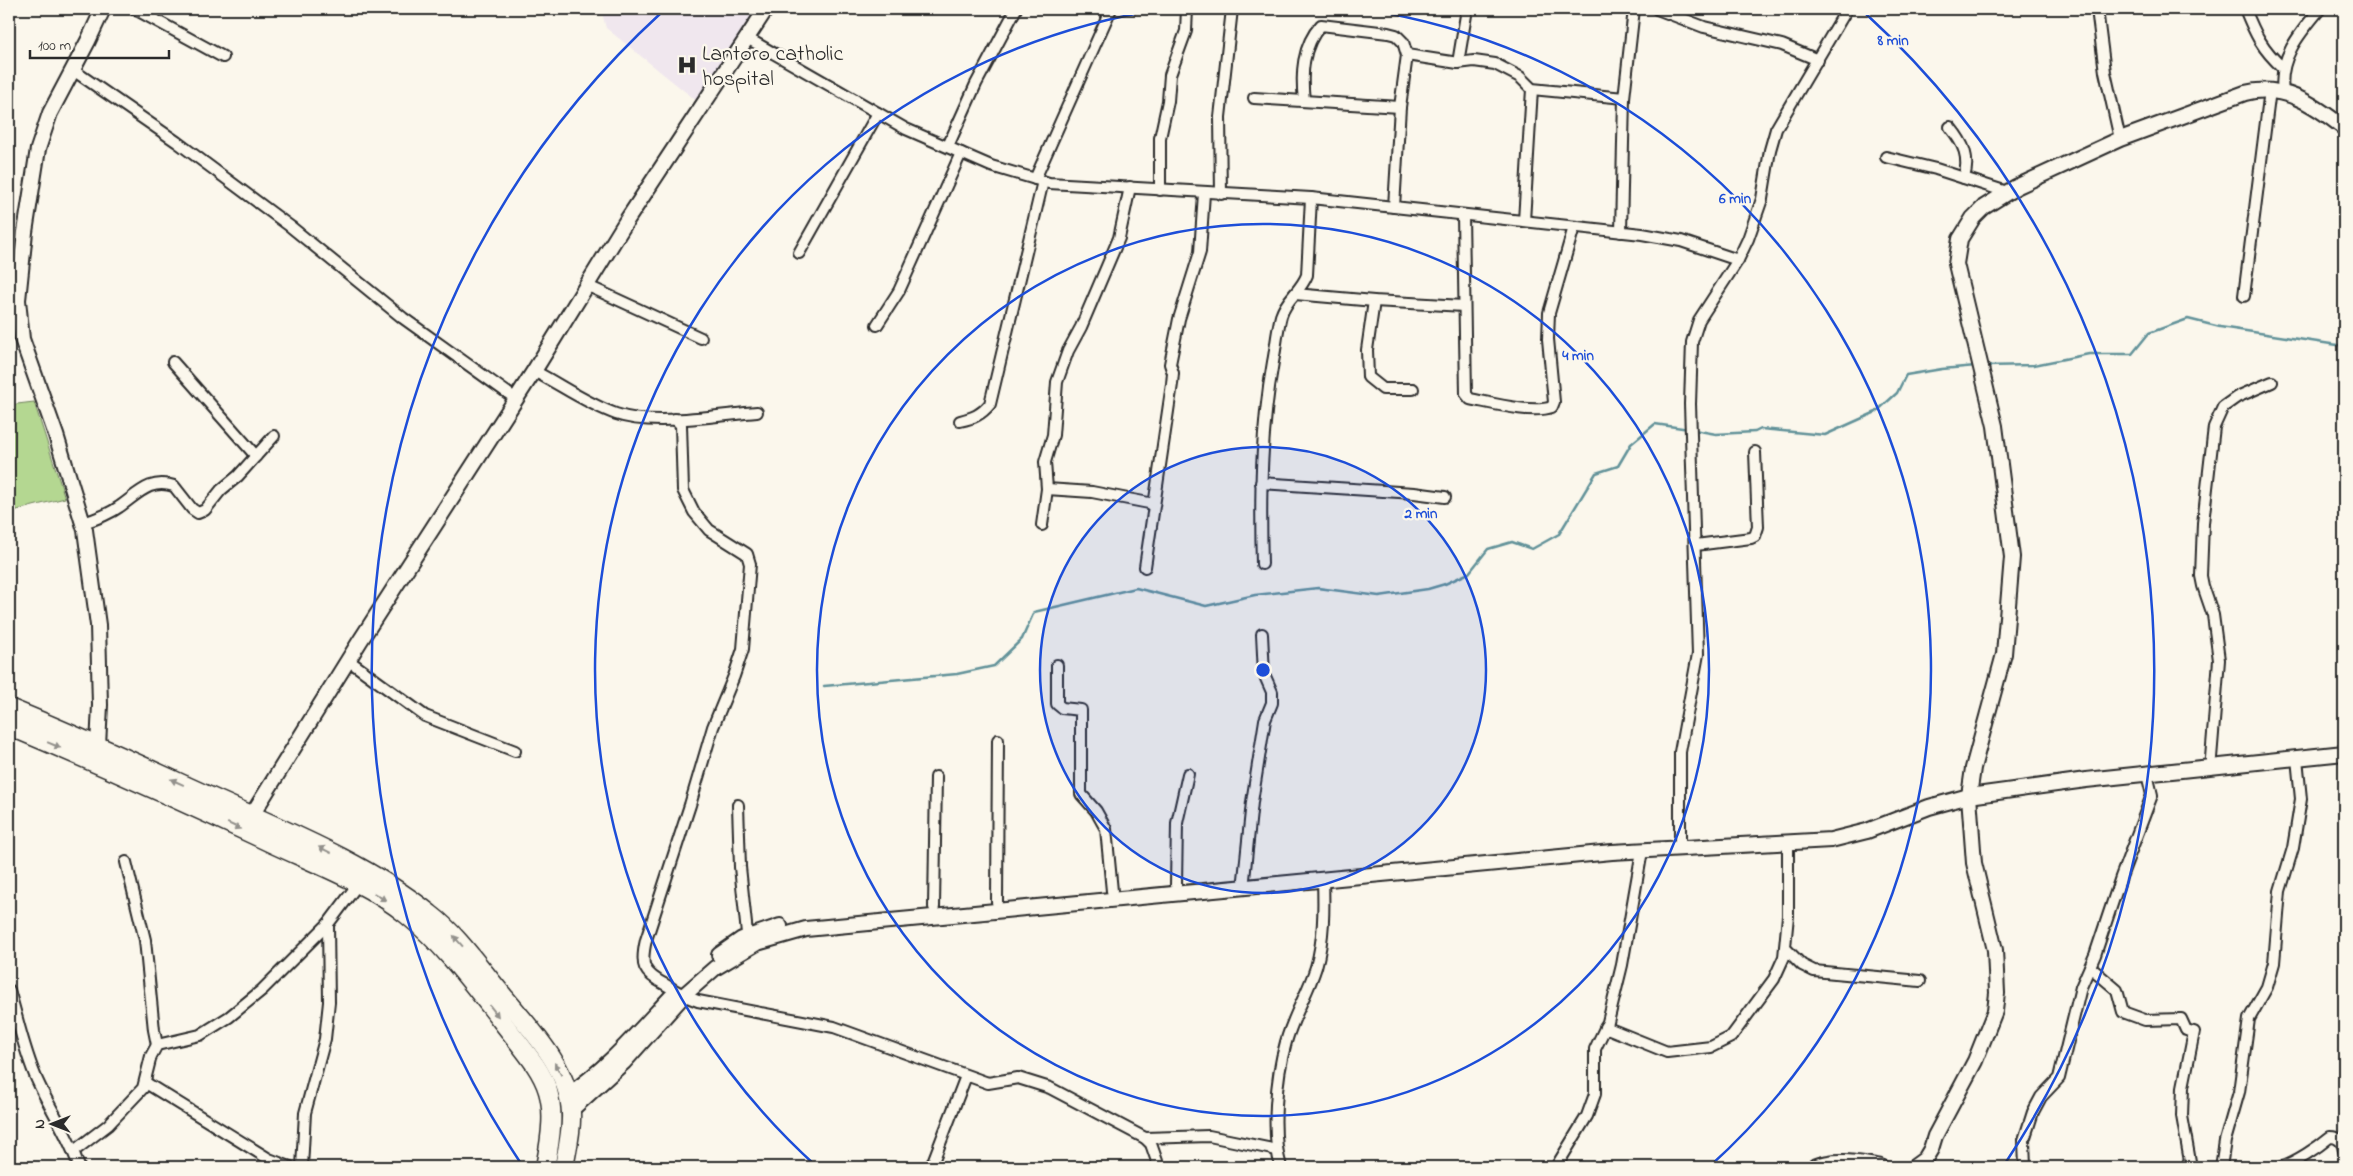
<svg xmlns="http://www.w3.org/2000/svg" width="2353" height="1176" font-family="'Indie Flower',sans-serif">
	<rect width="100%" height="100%" fill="#fbf7ec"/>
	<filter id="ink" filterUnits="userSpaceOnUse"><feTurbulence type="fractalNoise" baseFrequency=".02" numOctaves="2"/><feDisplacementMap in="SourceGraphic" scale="10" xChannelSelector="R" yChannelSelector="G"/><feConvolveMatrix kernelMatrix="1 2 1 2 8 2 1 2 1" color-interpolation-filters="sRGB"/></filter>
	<g filter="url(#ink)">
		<!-- built -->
		<path fill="#f0e7ee" d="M601 9H759L698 102 606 28Z"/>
		<!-- green -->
		<path fill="#b4d791" stroke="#70815e" d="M34 402 65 498 9 512V405Z"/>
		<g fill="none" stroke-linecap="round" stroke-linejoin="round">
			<!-- stream -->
			<g stroke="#629299" stroke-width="2.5">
				<path d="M1984 366 2034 365 2089 354H2132L2149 333 2188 319 2220 327 2344 346"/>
				<path d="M1694 430 1716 434 1755 432 1761 429 1825 435 1876 412 1897 393 1906 375 1942 369 1976 366"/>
				<path d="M824 686 957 674 994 666 1022 639 1034 612 1136 588 1206 606 1255 595 1318 588 1379 596 1428 589 1445 584 1469 573 1488 549 1512 542 1532 549 1559 534 1596 473 1618 466 1631 444 1655 424 1689 429"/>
			</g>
			<defs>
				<g id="street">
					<path d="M135 9 223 57"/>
					<path d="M1657 9 1704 27 1782 45 1818 60"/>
					<path d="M2097 9 2105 72 2120 139"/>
					<path d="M2245 9C2255 34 2262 49 2283 68"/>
					<path d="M747 38 906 129 991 166 1049 183 1311 198 1642 234 1681 241 1738 260"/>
					<path d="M1407 55 1458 63 1474 61 1495 64 1520 77 1532 89 1624 98"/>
					<path d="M1458 63 1467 9"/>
					<path d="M73 70 177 142 291 227 403 318 516 399"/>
					<path d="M2283 92C2278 58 2300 33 2320 9"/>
					<path d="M1254 98 1400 107"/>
					<path d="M1304 101C1301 74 1302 46 1321 25L1388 33 1396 35 1403 42 1407 55 1400 107 1394 207"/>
					<path d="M1950 127C1964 144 1970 157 1964 178"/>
					<path d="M948 146 976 84 1016 9"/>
					<path d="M1886 157 1936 169 2007 192"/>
					<path d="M1035 179 1111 9"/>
					<path d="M1160 190V138L1168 101 1170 75 1186 31 1187 9"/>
					<path d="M1221 194 1220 117 1232 9"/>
					<path d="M1463 215 1466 394 1470 399C1491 403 1532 414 1552 407L1554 402 1548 339 1549 313 1574 227"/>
					<path d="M1524 221 1532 89"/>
					<path d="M1621 232 1624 98 1634 9"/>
					<path d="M799 253 878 113"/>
					<path d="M586 285 701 338"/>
					<path d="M1295 294 1374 301 1464 306"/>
					<path d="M2244 296 2270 90"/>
					<path d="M1374 301 1367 350 1368 377 1383 389H1413"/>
					<path d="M877 325 899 291 961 153"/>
					<path d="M173 362 256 456"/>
					<path d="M534 371C561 385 587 404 616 414 653 427 717 415 757 412"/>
					<path d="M675 419 681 425 683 490 694 512 709 530 747 554 750 564 743 649 734 676 713 727 690 805 646 940C640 966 643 973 666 985 677 992 686 997 698 1001L834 1027 988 1083 1018 1078 1050 1088 1145 1138 1151 1144 1159 1167"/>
					<path d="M960 421C973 418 981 415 990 404L1043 181"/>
					<path d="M1261 483 1414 493 1445 497"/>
					<path d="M1047 489 1092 492 1154 504"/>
					<path d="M83 523C96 519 108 515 119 507 138 494 150 478 174 486L192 509 198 513 205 510 221 490 238 476 274 436"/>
					<path d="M1042 525 1047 489 1045 462 1053 435 1057 382 1068 351 1081 327 1119 238 1130 187"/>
					<path d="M1696 545 1751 538 1755 536 1758 527 1755 452"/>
					<path d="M1262 564C1260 496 1261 429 1273 362 1276 347 1277 331 1281 316 1286 299 1301 291 1307 275L1311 198"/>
					<path d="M1145 567 1172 384 1173 373 1170 364 1179 319 1200 252 1204 193"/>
					<path d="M348 660 425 716 515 751"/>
					<path d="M1057 665V704L1062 708 1081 710V794L1096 811 1106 829 1112 891"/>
					<path d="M2211 758 2219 660 2213 615 2203 586 2201 576 2203 523 2214 427 2223 407 2237 397 2272 382"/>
					<path d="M738 805 740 867 748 943"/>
					<path d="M1680 849V752L1698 654 1690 404 1692 342 1699 320 1738 260 1748 239 1762 199 1770 150 1776 129 1847 9"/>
					<path d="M126 862 145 940 154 1030 157 1045"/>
					<path d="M1244 879 1252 802 1265 720 1272 703V692L1264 674 1262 634"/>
					<path d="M1176 885 1177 823 1188 774"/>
					<path d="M997 902 998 740"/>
					<path d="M934 907 936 777"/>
					<path d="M1785 948 1802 965 1814 971 1920 981"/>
					<path d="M2090 967 2117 990 2123 1012 2145 1020 2181 1019 2186 1030 2194 1032 2183 1087 2182 1116 2191 1167"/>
					<path d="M9 990C18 1020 24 1051 37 1080 50 1109 69 1136 79 1167"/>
					<path d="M1605 1027 1667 1052 1711 1047 1731 1037 1774 979 1784 957 1788 916V843"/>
					<path d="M146 1083 269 1159 290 1167"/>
					<path d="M1145 1138 1209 1136 1277 1150"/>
					<path d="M74 1151 108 1125 143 1088 151 1056 157 1045 200 1035 229 1017 262 990 328 924 358 884"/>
					<path d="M302 1167 305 1113 325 1039 329 1002 328 924"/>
					<path d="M931 1167 966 1076"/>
					<path d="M1281 1167C1271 1133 1276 1077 1286 1042 1293 1016 1308 993 1316 967 1324 939 1324 909 1323 880"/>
					<path d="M1556 1167 1587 1116 1595 1094V1049L1608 1022 1622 965 1642 851"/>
					<path d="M2025 1167 2024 1140 2033 1112 2041 1097 2059 1078 2081 987 2095 955 2121 877 2152 795 2147 774"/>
					<path d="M2221 1167 2225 1141 2239 1092 2249 1019 2267 987 2274 963 2280 891 2293 848 2301 799 2297 758"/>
					<path d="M2281 1167C2297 1161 2317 1148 2330 1137 2339 1137 2343 1142 2344 1151"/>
				</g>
				<g id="secondary">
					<path d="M98 746 100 705 98 625 85 530 56 435 22 339 18 300 25 232 38 149 50 113 88 41 103 9"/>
					<path d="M252 815 360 641 534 371 627 220 766 9"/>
					<path d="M719 955 742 939 780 926"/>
					<path d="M568 1095C608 1068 638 1032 671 997"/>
					<path d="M571 1110 624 1062 683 996 715 968 757 943 806 929 1612 852 1831 840 1867 831 1929 807 1969 796 2086 780 2344 753"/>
					<path d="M1814 1167C1835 1158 1859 1163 1881 1167"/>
					<path d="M1914 1167 1925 1159 1931 1149 1935 1136 1975 1061 1995 1011 1997 993 1995 950 1974 863 1969 796 1973 768 2004 654 2012 557 1995 426 1956 264 1960 239 1973 218 1984 207 2016 187 2120 139 2245 93C2283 83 2315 105 2344 128"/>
				</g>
				<g id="highway">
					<path d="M9 708C81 737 151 770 222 802 293 834 369 865 430 914 459 936 481 970 505 998 532 1031 569 1068 571 1113 572 1131 567 1150 564 1167"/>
					<path d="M9 726C97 763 184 802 271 843 316 864 368 883 407 915 443 944 469 979 497 1015 545 1078 562 1085 545 1167"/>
				</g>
			</defs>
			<!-- street casing -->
			<use href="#street" stroke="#2b2b2b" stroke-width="14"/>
			<!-- secondary casing -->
			<use href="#secondary" stroke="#2b2b2b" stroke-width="18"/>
			<!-- highway casing -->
			<use href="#highway" stroke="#2b2b2b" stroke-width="21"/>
			<!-- street -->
			<use href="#street" stroke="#fbf7ec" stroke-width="10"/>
			<!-- secondary -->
			<use href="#secondary" stroke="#fbf7ec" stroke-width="14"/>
			<!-- highway -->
			<use href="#highway" stroke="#fbf7ec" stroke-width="18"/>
		</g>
		<!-- one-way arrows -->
		<defs><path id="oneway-solid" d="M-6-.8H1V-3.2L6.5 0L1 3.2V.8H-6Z" transform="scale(1.25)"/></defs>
		<g fill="#93918c">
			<use href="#oneway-solid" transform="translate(54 745) rotate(23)"/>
			<use href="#oneway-solid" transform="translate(177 782) rotate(-156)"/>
			<use href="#oneway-solid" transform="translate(234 826) rotate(25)"/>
			<use href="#oneway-solid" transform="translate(325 850) rotate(-154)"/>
			<use href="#oneway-solid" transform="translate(380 897) rotate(31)"/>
			<use href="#oneway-solid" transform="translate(458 941) rotate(-131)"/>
			<use href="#oneway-solid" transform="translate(494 1011) rotate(52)"/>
			<use href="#oneway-solid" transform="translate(558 1069) rotate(-119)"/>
		</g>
	</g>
	<!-- distance rings -->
	<circle cx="1263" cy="670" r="223" fill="#1d4ed8" fill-opacity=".12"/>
	<g fill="none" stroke="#1d4ed8" stroke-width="2.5">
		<circle cx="1263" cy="670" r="223"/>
		<circle cx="1263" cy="670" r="446"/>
		<path d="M816 1166A668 668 0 0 1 1164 9M1362 9A668 668 0 0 1 1710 1166"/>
		<path d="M520 1162A891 891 0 0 1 661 13M1865 13A891 891 0 0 1 2006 1162"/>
	</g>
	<!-- icons -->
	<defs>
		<symbol id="hospital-bare" viewBox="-9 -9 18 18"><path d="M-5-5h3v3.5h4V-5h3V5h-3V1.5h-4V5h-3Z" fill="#2b2b2b" stroke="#fbf7ec" stroke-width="2.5" paint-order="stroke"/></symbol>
	</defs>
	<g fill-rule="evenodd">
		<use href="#hospital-bare" x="673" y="51" width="28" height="28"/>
	</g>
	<g text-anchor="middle" stroke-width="4.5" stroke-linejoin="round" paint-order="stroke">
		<!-- poi labels -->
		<g font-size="22" fill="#2b2b2b" stroke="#fbf7ec" text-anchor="start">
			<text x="702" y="60">Lantoro catholic<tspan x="702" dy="25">hospital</tspan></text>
		</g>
	</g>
	<circle cx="1263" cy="670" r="8" fill="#1d4ed8" stroke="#fbf7ec" stroke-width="2.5"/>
	<g font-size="15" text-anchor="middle" font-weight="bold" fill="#1d4ed8" stroke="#fbf7ec" stroke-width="4.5" stroke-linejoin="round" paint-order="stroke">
		<text x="1893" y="45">8 min</text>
		<text x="1735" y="203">6 min</text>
		<text x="1578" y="360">4 min</text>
		<text x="1421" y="518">2 min</text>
	</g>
	<!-- margin -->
	<rect width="2353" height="1176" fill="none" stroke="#fbf7ec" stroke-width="30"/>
	<rect x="15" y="15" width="2323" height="1146" fill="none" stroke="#2b2b2b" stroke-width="2" filter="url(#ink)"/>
	<!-- north arrow -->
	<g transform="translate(52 1124) rotate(270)" stroke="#fbf7ec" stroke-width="4" paint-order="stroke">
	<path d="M0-4L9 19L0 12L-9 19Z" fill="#2b2b2b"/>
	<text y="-8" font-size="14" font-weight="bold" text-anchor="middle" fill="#2b2b2b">N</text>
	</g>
	<!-- scale -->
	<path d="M30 50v8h139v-8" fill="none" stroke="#2b2b2b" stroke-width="2.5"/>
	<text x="38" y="50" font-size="15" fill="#2b2b2b" stroke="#fbf7ec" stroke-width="4" paint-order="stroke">100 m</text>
</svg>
